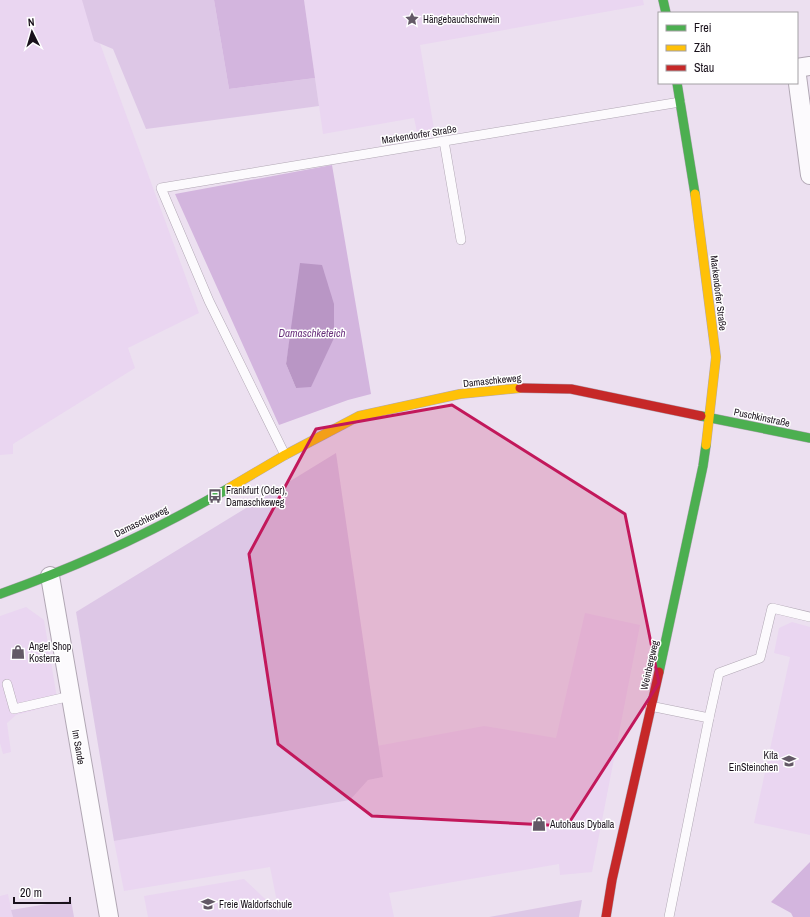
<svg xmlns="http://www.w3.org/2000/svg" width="810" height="917" font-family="'Archivo Narrow',sans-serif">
	<rect width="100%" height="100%" fill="#ece0f0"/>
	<!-- built -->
	<g fill="#ead6f1">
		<path d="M0 0H84L199 313 128 348 135 368 13 444V454L0 455Z"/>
		<path d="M304 0H643L644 5 420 45 435 135 418 137 414 118 323 134Z"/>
		<path d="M26 607 44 620 58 704 16 715 7 723 11 752 3 754 0 743V616Z"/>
		<path d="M585 613 640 625 592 872 560 875 559 864 389 893 394 917H148L144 896 244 879 279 912 270 867 124 891 114 841 350 800 368 780 383 777 377 746 484 726 556 738Z"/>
		<path d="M792 622 810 627V835L754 823 790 657 774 653 779 628Z"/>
		<path d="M8 894 13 917H0V896Z"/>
	</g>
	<!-- green -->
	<g fill="#ddc7e6">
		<path d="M82 0H214L229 89 315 78 319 106 146 129 113 49 94 41Z"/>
		<path d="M336 453 383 777 368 780 350 800 114 841 76 612Z"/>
		<path d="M71 900 74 917H13L11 910Z"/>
		<path d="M582 900 579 917H489Z"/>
	</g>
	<!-- forest -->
	<g fill="#d3b5de" fill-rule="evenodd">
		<path d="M214 0H304L315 78 229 89Z"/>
		<path d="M332 165 371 394 348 400 279 425 175 194ZM294 314 296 388 286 364Z"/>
		<path d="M810 862V917H793L791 913 771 902Z"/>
	</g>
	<!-- water -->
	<path fill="#b996c5" d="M300 263 322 265 334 304V338L311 387 296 388 286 364Z"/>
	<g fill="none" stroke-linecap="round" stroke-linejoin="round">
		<defs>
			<g id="lane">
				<path d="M444 141 461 240"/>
				<path d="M285 455 209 301 161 188 680 102"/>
				<path d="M7 684 14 709 71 696"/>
				<path d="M650 706 709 718 669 917"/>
				<path d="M709 718 719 673 760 658 772 608 810 617"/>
			</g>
			<g id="street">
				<path d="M797 68 810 66"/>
				<path d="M797 76 810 175"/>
				<path d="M50 576 109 917"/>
			</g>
			<g id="fast">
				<path d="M663 0 666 13"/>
				<path d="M677 83 695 194"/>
				<path d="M701 416 810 438"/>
				<path d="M0 594C79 566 157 530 229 488"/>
				<path d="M659 672 703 466 706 445"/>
			</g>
			<g id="slow">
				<path d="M695 194 716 357 706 445"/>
				<path d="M229 488 285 455 359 416 460 394 520 388"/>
			</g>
			<g id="jam">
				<path d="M520 388 571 389 701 416"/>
				<path d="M606 917 612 880 659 672"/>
			</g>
		</defs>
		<!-- lane casing -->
		<use href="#lane" stroke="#b1a7b4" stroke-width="10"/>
		<!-- street casing -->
		<use href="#street" stroke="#b1a7b4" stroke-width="20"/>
		<!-- fast casing -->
		<use href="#fast" stroke="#b1a7b4" stroke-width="10"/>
		<!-- slow casing -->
		<use href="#slow" stroke="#b1a7b4" stroke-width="10"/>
		<!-- jam casing -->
		<use href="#jam" stroke="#b1a7b4" stroke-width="10"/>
		<!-- lane -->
		<use href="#lane" stroke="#fcfafd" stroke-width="9"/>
		<!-- street -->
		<use href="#street" stroke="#fcfafd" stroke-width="18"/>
		<!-- fast -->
		<use href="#fast" stroke="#4caf50" stroke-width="9"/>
		<!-- slow -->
		<use href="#slow" stroke="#ffc107" stroke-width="9"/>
		<!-- jam -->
		<use href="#jam" stroke="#c62828" stroke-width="9"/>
	</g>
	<!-- marked area -->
	<path fill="#c2185b" fill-opacity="0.2" stroke="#c2185b" stroke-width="3" stroke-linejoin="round" d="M452 405 625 514 659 683 567 826 372 816 278 744 249 554 316 429Z"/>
	<!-- icons -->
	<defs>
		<symbol id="sight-bare" viewBox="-9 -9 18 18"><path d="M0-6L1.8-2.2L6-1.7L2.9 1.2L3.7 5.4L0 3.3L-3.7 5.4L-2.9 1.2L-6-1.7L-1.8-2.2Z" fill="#635966" stroke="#fff" stroke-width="2.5" paint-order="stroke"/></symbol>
		<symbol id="bus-bare" viewBox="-9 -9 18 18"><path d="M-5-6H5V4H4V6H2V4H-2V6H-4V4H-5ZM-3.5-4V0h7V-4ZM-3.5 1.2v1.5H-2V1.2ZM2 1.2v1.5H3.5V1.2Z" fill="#635966" stroke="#fff" stroke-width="2.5" paint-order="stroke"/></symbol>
		<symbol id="shop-bare" viewBox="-9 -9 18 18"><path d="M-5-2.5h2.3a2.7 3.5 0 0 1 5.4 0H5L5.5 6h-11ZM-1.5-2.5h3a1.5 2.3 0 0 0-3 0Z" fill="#635966" stroke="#fff" stroke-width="2.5" paint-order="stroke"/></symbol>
		<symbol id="school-bare" viewBox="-9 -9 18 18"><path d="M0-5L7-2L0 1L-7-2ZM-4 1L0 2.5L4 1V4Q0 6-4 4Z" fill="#635966" stroke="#fff" stroke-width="2.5" paint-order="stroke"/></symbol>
	</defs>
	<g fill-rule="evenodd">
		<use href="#sight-bare" x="402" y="9" width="20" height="20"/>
		<use href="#bus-bare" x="205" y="486" width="20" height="20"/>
		<use href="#shop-bare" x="8" y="642" width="20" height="20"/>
		<use href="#school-bare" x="779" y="751" width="20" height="20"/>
		<use href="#shop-bare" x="529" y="814" width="20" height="20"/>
		<use href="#school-bare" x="198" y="894" width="20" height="20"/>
	</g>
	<g text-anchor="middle" stroke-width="3" stroke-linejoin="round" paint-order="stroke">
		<!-- poi labels -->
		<g font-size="10" fill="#19111b" stroke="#fff" text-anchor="start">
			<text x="423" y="23">Hängebauchschwein</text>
			<text x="226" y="494">Frankfurt (Oder),<tspan x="226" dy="12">Damaschkeweg</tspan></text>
			<text x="29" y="650">Angel Shop<tspan x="29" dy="12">Kosterra</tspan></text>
			<text x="778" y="759" text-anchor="end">Kita<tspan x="778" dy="12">EinSteinchen</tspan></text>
			<text x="550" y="828">Autohaus Dyballa</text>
			<text x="219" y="908">Freie Waldorfschule</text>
		</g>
		<!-- street labels -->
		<g font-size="10" fill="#19111b" stroke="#fff">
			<text transform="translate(419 134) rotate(-9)" y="4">Markendorfer Straße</text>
			<text transform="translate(719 293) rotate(83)" y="4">Markendorfer Straße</text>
			<text transform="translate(492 380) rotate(-6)" y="4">Damaschkeweg</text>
			<text transform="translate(762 417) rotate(12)" y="4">Puschkinstraße</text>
			<text transform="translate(141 521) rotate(-26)" y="4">Damaschkeweg</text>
			<text transform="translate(649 665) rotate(-77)" y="4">Weinbergweg</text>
			<text transform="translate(79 747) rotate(80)" y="4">Im Sande</text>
		</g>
		<!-- water labels -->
		<g font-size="11" font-style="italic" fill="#6b337e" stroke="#fff">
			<text x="312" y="337">Damaschketeich</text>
		</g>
	</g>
	<!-- legend -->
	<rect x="658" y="12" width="140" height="72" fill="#ffffff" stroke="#a3a0a4"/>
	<rect x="666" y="25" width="20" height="6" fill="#4caf50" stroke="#a3a0a4"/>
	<text x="694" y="32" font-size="12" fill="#19111b">Frei</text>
	<rect x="666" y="45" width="20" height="6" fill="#ffc107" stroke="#a3a0a4"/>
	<text x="694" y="52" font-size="12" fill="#19111b">Zäh</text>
	<rect x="666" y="65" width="20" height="6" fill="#c62828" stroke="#a3a0a4"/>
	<text x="694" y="72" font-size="12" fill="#19111b">Stau</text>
	<!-- north arrow -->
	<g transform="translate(32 32) rotate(355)" stroke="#ffffff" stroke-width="3" paint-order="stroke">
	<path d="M0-3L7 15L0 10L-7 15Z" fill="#19111b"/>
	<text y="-6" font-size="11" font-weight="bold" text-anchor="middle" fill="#19111b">N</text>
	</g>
	<!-- scale -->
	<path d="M14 897v6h56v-6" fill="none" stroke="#19111b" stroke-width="2"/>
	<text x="20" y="897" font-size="12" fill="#19111b" stroke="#ffffff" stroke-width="3" paint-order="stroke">20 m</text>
</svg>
